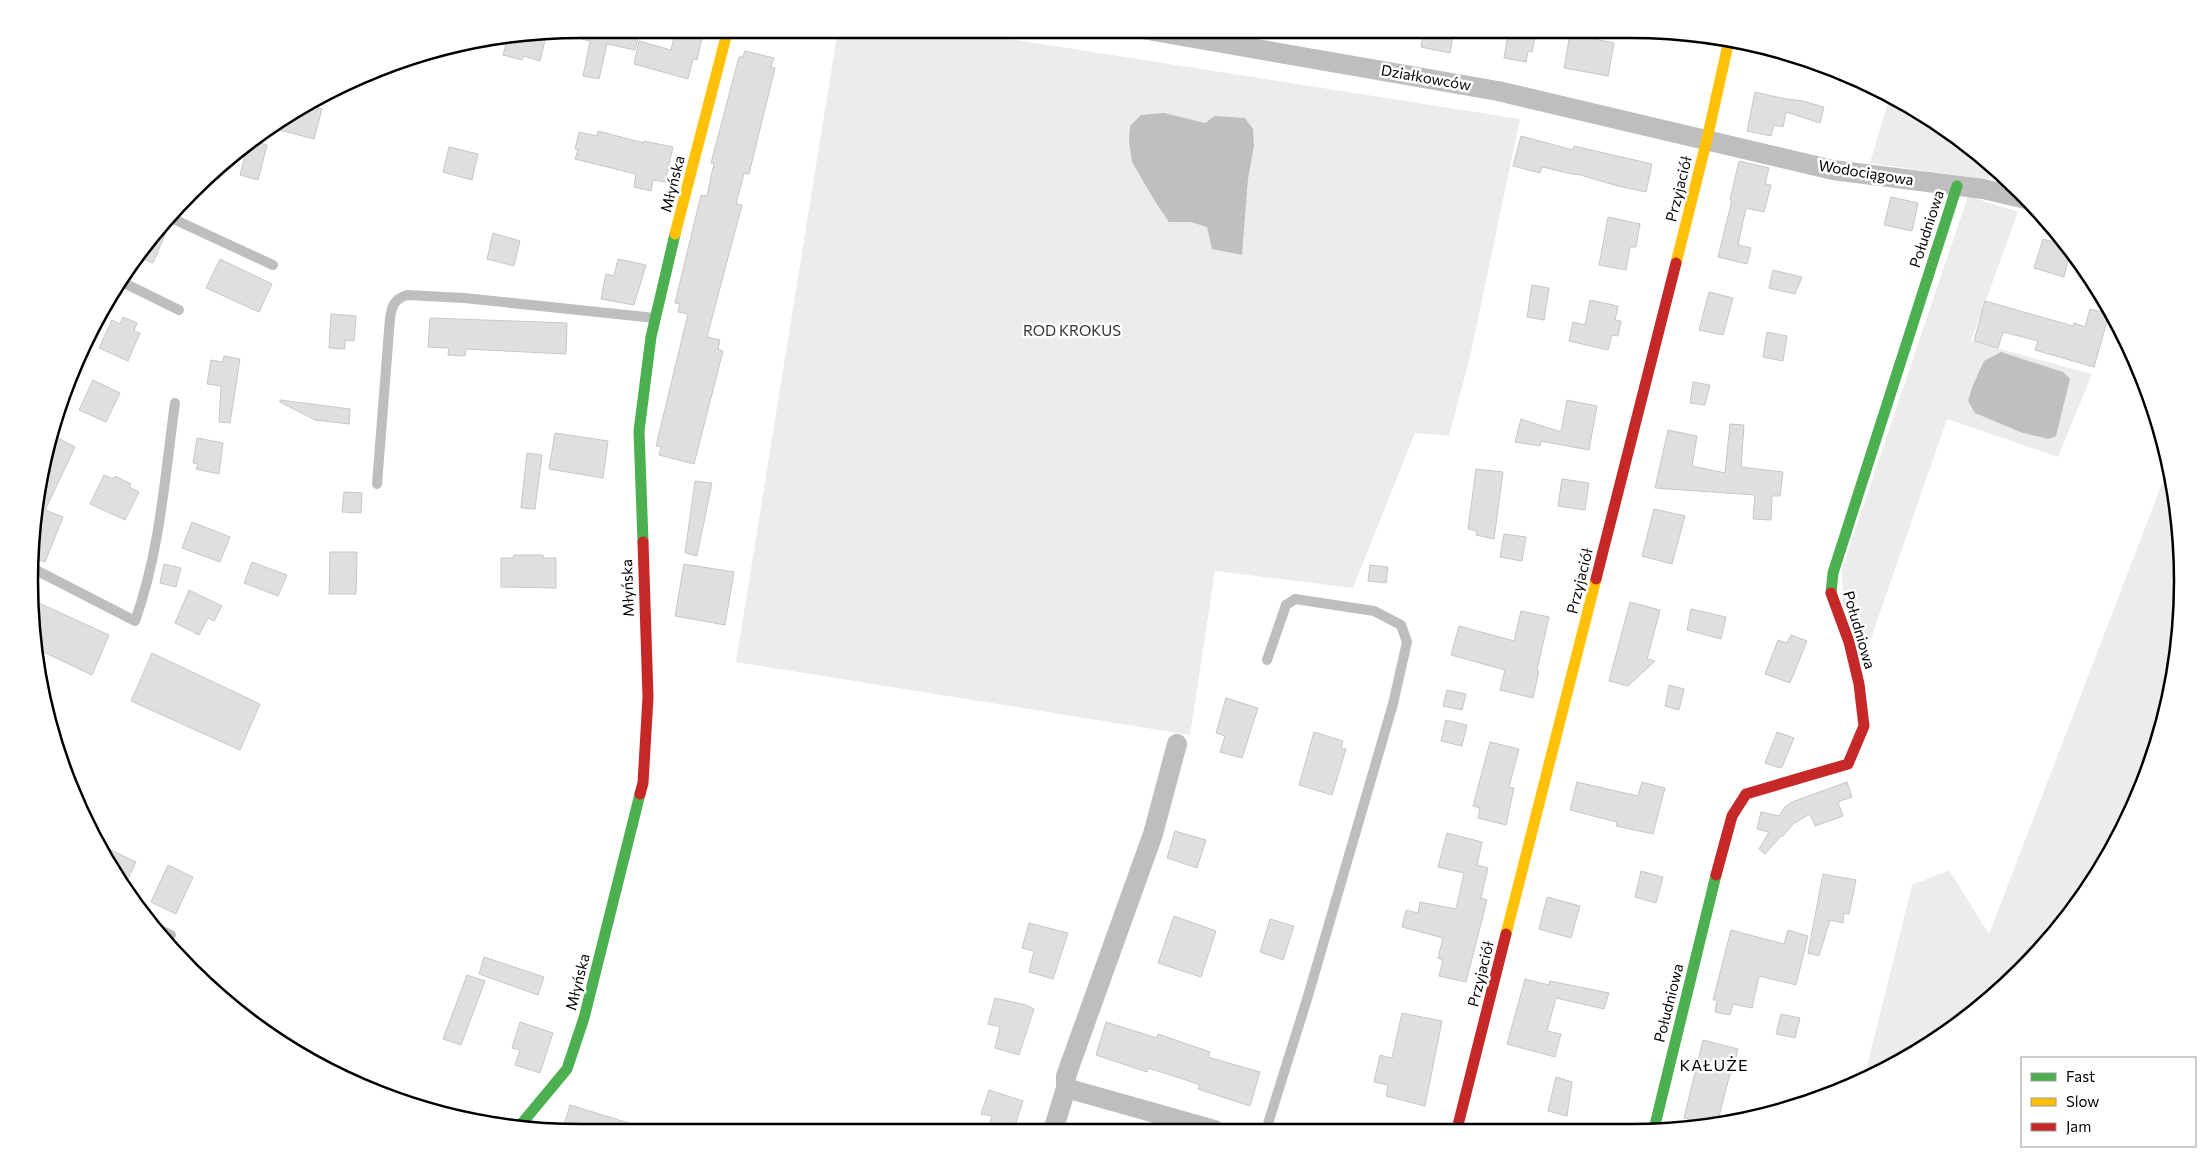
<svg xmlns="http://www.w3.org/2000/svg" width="2211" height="1162" font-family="Commissioner,sans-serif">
	<rect width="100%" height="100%" fill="#fff"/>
	<!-- green -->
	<g fill="#ececec">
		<path d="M838 29H946L1520 119 1470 357 1449 436 1415 433 1353 588 1215 571 1190 735 736 662Z"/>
		<path d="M1890 95 1966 143 1992 167 1989 180 1870 163Z"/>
		<path d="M1968 196 2018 212 1971 341 2092 374 2058 457 1947 419 1867 650 1843 603 1842 569Z"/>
		<path d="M2168 468 2178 509 2181 617 2163 724 2125 826 2045 945 1966 1019 1864 1078 1912 885 1949 870 1989 934Z"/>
	</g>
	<!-- water -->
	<g fill="#bfbfbf">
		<path d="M1164 113 1205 123 1215 116 1245 118 1253 129 1254 146 1248 179 1242 255 1212 249 1207 227 1191 222H1169L1156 203 1132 162 1129 141 1130 126 1141 115Z"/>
		<path d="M2001 352 2063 372 2070 379 2056 436 2049 439 2023 433 1975 413 1968 401 1973 385 1984 361Z"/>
	</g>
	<!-- building -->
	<g fill="#dfdfdf" stroke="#c7c7c7">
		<path d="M581 29H634L633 31 639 33 635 50 607 44 599 79 583 76 590 41 568 36 569 30Z"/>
		<path d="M676 29H704L697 60 693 59 688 79 634 64 639 41 671 50Z"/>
		<path d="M1424 30H1454L1450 53 1421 47Z"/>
		<path d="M1509 30H1536L1532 52 1528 51 1526 62 1504 58Z"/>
		<path d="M547 32 540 61 524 56 522 60 503 55 508 36Z"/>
		<path d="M1570 34 1614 43 1608 76 1564 68Z"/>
		<path d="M745 51 774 58 771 67 775 68 749 174 744 173 736 204 742 205 707 337 720 340 718 349 723 351 694 464 659 455 661 447 656 446 688 314 678 312 680 304 675 303 701 195 707 196 714 163H711L739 57H743Z"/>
		<path d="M1755 92 1786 99 1803 101 1824 107 1820 123 1786 112 1783 127 1774 125 1771 136 1747 131Z"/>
		<path d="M303 104 322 109 314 139 268 127Z"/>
		<path d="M598 131 644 143V141L673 147 665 182 653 180 651 191 634 187 636 174 575 159 578 150 575 149 579 132 597 136Z"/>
		<path d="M1521 136 1573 150 1574 146 1652 164 1646 192 1614 185 1577 174V175L1542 167 1540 173 1513 166Z"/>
		<path d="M249 140 267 145 258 180 240 175Z"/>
		<path d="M449 147 478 154 472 180 443 172Z"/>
		<path d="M1739 161 1769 168 1765 184 1771 185 1764 212 1746 208 1738 245 1751 248 1747 264 1718 257 1732 200H1730Z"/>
		<path d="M1891 197 1918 203 1912 231 1884 225Z"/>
		<path d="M1608 217 1640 224 1636 247H1630L1626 270 1599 265Z"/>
		<path d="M163 221 169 225 153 263 136 256Z"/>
		<path d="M493 233 520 241 514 266 487 259Z"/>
		<path d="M2043 239 2065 245 2070 252 2064 277 2034 268Z"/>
		<path d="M220 259 272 284 259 312 206 288Z"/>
		<path d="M618 259 646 265 634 305 601 299 606 274 614 276Z"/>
		<path d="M1773 270 1802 277 1795 294 1769 288Z"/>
		<path d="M1532 285 1549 288 1544 320 1527 317Z"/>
		<path d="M1709 292 1733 298 1723 335 1699 330Z"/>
		<path d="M1590 300 1618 306 1615 320 1621 321 1618 336 1612 335 1608 350 1569 341 1573 322 1585 325Z"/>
		<path d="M1985 301 2073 326 2074 323 2085 327 2090 309 2109 314 2094 367 2035 350 2038 341 2003 332 1998 348 1974 341Z"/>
		<path d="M331 314 356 316 354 341 345 340V349L329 348Z"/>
		<path d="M123 317 137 323 134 331 140 333 128 361 99 348 112 320 120 324Z"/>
		<path d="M430 318 567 323 566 354 466 349 465 356 448 355 449 348 428 347Z"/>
		<path d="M1767 332 1787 336 1783 361 1763 357Z"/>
		<path d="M224 356 240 359 230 423 219 422 221 386 207 384 211 360 222 362Z"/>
		<path d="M93 380 120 393 106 422 79 410Z"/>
		<path d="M1693 382 1710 385 1705 405 1690 403Z"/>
		<path d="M280 400 350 409 349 424 315 420 280 402Z"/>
		<path d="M1567 400 1597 406 1589 450 1541 441 1540 446 1515 442 1521 419 1561 432Z"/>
		<path d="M1730 424 1744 425 1741 467 1783 472 1780 496H1772L1771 520 1753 519 1755 495 1655 488 1668 430 1697 436 1692 466 1725 473Z"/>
		<path d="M555 433 608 441 603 478 549 469Z"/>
		<path d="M58 438 75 447 45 510 63 517 45 562 30 556V545L41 475 46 464 44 459 49 458Z"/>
		<path d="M197 438 223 443 219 474 196 469 198 464 193 463Z"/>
		<path d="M527 453 542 455 535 509 521 508Z"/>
		<path d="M1476 469 1503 472 1494 539 1476 535 1477 531 1468 529Z"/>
		<path d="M104 475 113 479 115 476 131 484 129 487 139 492 125 520 90 504Z"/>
		<path d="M1562 479 1589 483 1585 510 1558 506Z"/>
		<path d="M695 481 712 483 697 556 685 553Z"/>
		<path d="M344 492 362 493 361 513 342 512Z"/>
		<path d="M1654 509 1685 516 1672 564 1642 556Z"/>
		<path d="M192 522 230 537 220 562 182 548Z"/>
		<path d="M1504 534 1526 537 1522 561 1500 557Z"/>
		<path d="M330 552H357L356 594H329Z"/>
		<path d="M514 555H543V558H556V588L501 587V558H513Z"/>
		<path d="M252 562 287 575 278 596 244 583Z"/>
		<path d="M164 564 181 568 176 587 160 583Z"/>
		<path d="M684 564 734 572 725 625 675 616Z"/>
		<path d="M1370 565 1388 567 1386 583 1368 581Z"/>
		<path d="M189 590 222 606 214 621 208 618 199 635 175 623Z"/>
		<path d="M30 599 109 635 92 675 35 648 30 617Z"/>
		<path d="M1630 602 1660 610 1647 659 1655 661 1628 686 1609 681Z"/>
		<path d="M1691 609 1726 617 1721 639 1687 630Z"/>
		<path d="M1521 611 1549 617 1537 670 1539 671 1533 698 1500 690 1505 670 1451 655 1459 626 1514 641Z"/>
		<path d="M1791 635 1807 641 1790 683 1765 674 1778 640 1787 643Z"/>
		<path d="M152 653 260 704 240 750 131 701Z"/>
		<path d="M1669 685 1684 689 1679 710 1665 706Z"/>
		<path d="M1447 690 1466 694 1462 710 1443 706Z"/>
		<path d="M1226 698 1258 708 1242 758 1220 752 1225 736 1216 733Z"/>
		<path d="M1446 720 1467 725 1462 746 1441 741Z"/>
		<path d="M1314 732 1343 741 1341 748 1346 749 1332 795 1299 785Z"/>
		<path d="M1777 732 1794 738 1782 767 1780 768 1765 763Z"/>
		<path d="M1490 742 1519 749 1509 787 1514 788 1506 825 1478 818 1480 808 1473 806Z"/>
		<path d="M1577 782 1638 796 1642 782 1665 788 1653 834 1616 826 1617 822 1570 810Z"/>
		<path d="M1847 782 1852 797 1838 802 1843 816 1815 826 1810 814 1793 824 1783 836H1781L1765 854 1759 849 1769 832 1757 829 1761 812 1779 816 1785 807 1792 802Z"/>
		<path d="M1175 831 1206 840 1197 868 1167 858Z"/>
		<path d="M1447 833 1482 842 1477 865 1488 868 1481 898 1487 900 1466 982 1439 976 1443 960 1438 958 1443 938 1402 927 1406 910 1418 913 1420 902 1456 909 1464 873 1438 867Z"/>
		<path d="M99 844 136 862 123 889 122 888Z"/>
		<path d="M168 865 193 877 176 914 151 902Z"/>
		<path d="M1641 871 1663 877 1656 903 1635 897Z"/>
		<path d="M1823 874 1856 880 1849 914 1844 913 1843 923 1830 920 1819 956 1808 953Z"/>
		<path d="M1547 897 1580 906 1571 938 1539 929Z"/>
		<path d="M1174 916 1216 931 1201 977 1158 963Z"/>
		<path d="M1270 919 1294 926 1283 960 1260 952Z"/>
		<path d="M1029 923 1068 933 1053 979 1029 972 1034 951 1022 948Z"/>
		<path d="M1731 930 1784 944 1788 930 1808 936 1796 985 1759 976 1752 1008 1733 1004 1730 1015 1715 1012 1717 1000H1713Z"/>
		<path d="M484 957 544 977 538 995 479 974Z"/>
		<path d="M467 975 485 981 461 1045 443 1039Z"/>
		<path d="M1525 979 1549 985 1550 981 1609 993 1604 1009 1556 998 1547 1031 1561 1034 1555 1057 1507 1044Z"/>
		<path d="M995 998 1026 1005 1034 1009 1019 1055 995 1048 1000 1027 988 1024Z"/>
		<path d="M1402 1013 1442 1021 1425 1106 1386 1096 1388 1085 1374 1082 1380 1055 1392 1058Z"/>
		<path d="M1781 1014 1800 1018 1795 1038 1776 1034Z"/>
		<path d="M520 1022 553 1033 540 1073 515 1065 520 1050 512 1048Z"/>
		<path d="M1106 1022 1157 1038 1158 1034 1210 1052 1208 1057 1260 1072 1250 1106 1198 1089 1200 1085 1183 1079 1148 1068 1147 1072 1096 1055Z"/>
		<path d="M1703 1040 1738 1049 1732 1074H1730L1717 1124 1698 1128 1700 1122 1684 1118Z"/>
		<path d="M1556 1077 1572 1082 1567 1116 1548 1111Z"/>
		<path d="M989 1090 1023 1101 1015 1125 1010 1123 1008 1131H987L992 1116 981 1114Z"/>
		<path d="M570 1105 645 1128 644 1132H562Z"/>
	</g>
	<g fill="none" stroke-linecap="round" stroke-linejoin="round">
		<!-- lane -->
		<g stroke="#bebebe" stroke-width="10">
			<path d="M167 216 273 265"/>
			<path d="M118 280 179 310"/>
			<path d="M377 484 390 318C392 306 394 299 407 295L464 298 655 318"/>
			<path d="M30 567 135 621C160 552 165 475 175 403"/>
			<path d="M151 926 171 935"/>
			<path d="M1266 1130 1308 996 1393 704 1407 642 1401 625 1374 611 1295 599 1286 605 1267 660"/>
		</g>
		<!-- street -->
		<g stroke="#bebebe" stroke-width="20">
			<path d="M1142 29 1498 91 1833 170 1983 189 2026 199"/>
			<path d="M1066 1088 1215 1130"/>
			<path d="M1053 1131 1066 1088V1076L1153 834 1177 744"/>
		</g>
		<!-- fast -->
		<g stroke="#4caf50" stroke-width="11">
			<path d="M643 542 639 431 651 337 675 234"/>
			<path d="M1831 593 1833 573 1957 186"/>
			<path d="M518 1128 567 1069 584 1018 640 794"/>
			<path d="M1654 1129 1716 875"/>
		</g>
		<!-- slow -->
		<g stroke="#ffc107" stroke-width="11">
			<path d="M675 234 728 29"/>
			<path d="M1676 263 1707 139 1729 40"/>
			<path d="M1506 934 1596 579"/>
		</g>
		<!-- jam -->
		<g stroke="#c62828" stroke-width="11">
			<path d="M1596 579 1676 263"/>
			<path d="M640 794 643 783 648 697 643 542"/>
			<path d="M1716 875 1732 816 1746 794 1848 764 1864 726 1859 684 1849 642 1831 593"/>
			<path d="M1457 1129 1506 934"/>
		</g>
	</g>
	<g text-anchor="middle" stroke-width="5" stroke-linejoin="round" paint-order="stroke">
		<!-- street labels -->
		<g font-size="15" fill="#000" stroke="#fff">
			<text transform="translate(1426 78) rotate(10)" y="5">Działkowców</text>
			<text transform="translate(1866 173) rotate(9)" y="5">Wodociągowa</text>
			<text transform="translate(673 184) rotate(-76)" y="5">Młyńska</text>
			<text transform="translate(1679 189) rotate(-76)" y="5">Przyjaciół</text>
			<text transform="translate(1927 229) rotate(-72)" y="5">Południowa</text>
			<text transform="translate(1580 581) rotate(-76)" y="5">Przyjaciół</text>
			<text transform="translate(628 588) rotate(-92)" y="5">Młyńska</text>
			<text transform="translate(1859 630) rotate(74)" y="5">Południowa</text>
			<text transform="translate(1481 974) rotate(-76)" y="5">Przyjaciół</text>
			<text transform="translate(578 982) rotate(-76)" y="5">Młyńska</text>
			<text transform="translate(1669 1003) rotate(-76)" y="5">Południowa</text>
		</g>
		<!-- park labels -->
		<g font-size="15" fill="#333" stroke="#fff">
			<text x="1072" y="336">ROD KROKUS</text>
		</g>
		<!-- neighbourhood labels -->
		<g font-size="16" letter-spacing="1" fill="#000" stroke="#fff">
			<text x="1714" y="1071">KAŁUŻE</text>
		</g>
	</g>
	<!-- crop -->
	<path d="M0 0H2211V1162H0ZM581 38H1631A543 543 0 0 1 2174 581V581A543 543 0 0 1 1631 1124H581A543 543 0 0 1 38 581V581A543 543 0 0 1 581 38Z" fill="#fff" fill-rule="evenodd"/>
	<path fill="none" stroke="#000" stroke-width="2.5" d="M581 38H1631A543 543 0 0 1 2174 581V581A543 543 0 0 1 1631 1124H581A543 543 0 0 1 38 581V581A543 543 0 0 1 581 38Z"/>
	<!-- legend -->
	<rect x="2021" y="1057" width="175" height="90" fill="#ffffff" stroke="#999999"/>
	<rect x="2031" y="1073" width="25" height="8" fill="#4caf50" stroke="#999999"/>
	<text x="2066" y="1082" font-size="15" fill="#000000">Fast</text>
	<rect x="2031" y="1098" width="25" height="8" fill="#ffc107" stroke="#999999"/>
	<text x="2066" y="1107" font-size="15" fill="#000000">Slow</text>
	<rect x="2031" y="1123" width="25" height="8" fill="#c62828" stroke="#999999"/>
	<text x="2066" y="1132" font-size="15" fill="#000000">Jam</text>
</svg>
